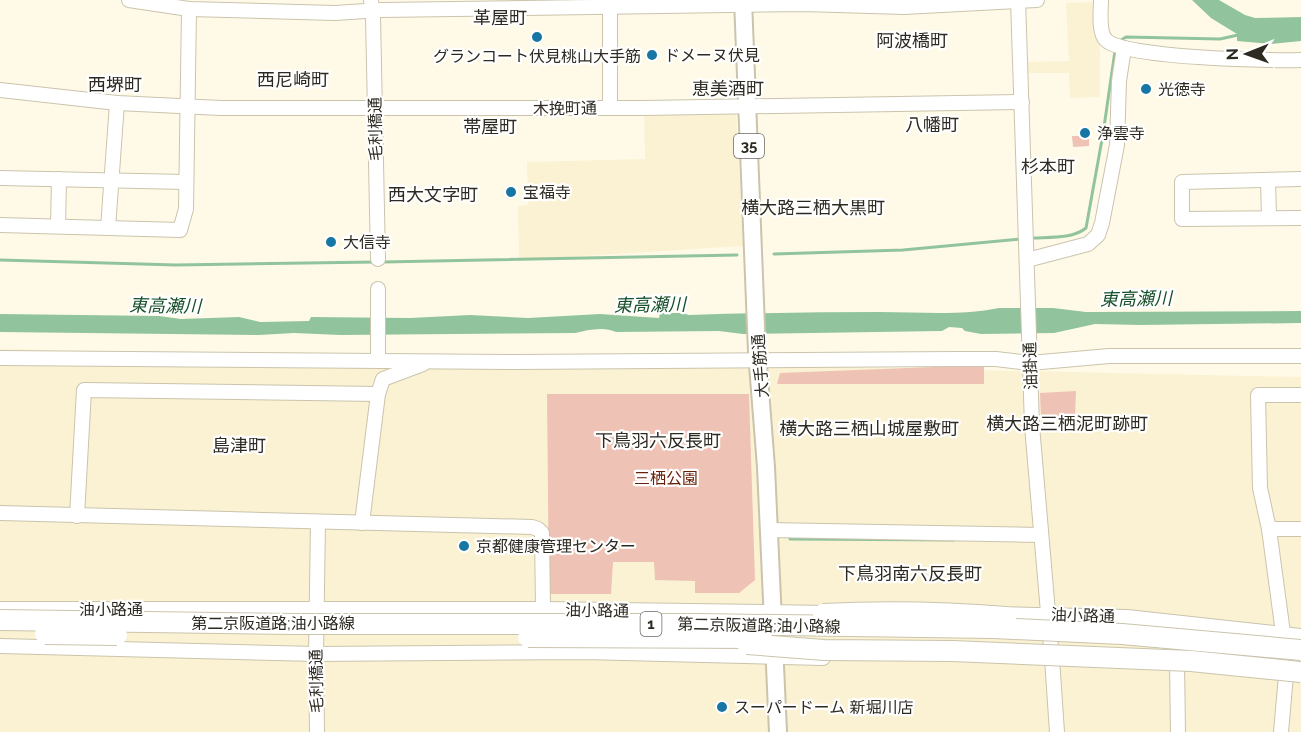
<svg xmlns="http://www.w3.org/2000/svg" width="1301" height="732" font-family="Raleway,'Noto Sans JP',sans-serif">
	<rect width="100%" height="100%" fill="#fffae7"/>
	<!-- built -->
	<g fill="#fbf2d3">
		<path d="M1097 2 1100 52V97L1070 98 1069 73H1026L1025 62 1069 61 1066 3Z"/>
		<path d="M644 108 736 110 743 246 519 260 518 206 528 205 527 162 645 159Z"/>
		<path d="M0 349 1301 377V732H0Z"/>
	</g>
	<!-- green -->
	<g fill="#eec2b5">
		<path d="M1072 136H1089V146L1073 147Z"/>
		<path d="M984 365V384H777L780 373Z"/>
		<path d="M1076 391 1075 417H1041L1040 393Z"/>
		<path d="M547 394H749L755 580 739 593H695V581L655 580 654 562H613L611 594H549Z"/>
	</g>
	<!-- water -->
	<g fill="#91c49c">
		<path d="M1192 0H1219L1245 15 1255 18 1301 17V41L1271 44 1237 41V34L1211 18Z"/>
		<path d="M999 308H1053L1086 312 1301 311V323L1141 325 1095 324 1054 333 981 334 965 331 962 328 949 327 942 331 743 334 719 331 616 332C604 326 587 330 575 333L341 335 294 333 259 335 0 332V314L159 316 181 319 239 317 260 322 309 321 311 317 410 318 470 315 528 318 600 314 659 318 660 313H682L689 315C752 313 816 312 880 312 919 312 961 316 999 308Z"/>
	</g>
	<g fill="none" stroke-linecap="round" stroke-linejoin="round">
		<!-- stream -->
		<g stroke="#91c49c" stroke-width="3">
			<path d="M1118 42 1126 37 1220 39 1238 35"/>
			<path d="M1033 238C1049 237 1073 239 1086 228L1103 134 1115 51"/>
			<path d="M774 254 903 250 1021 239"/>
			<path d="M0 260 176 265 376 262"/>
			<path d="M383 262 737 255"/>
			<path d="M790 539 954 540"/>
		</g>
		<defs>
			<g id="minor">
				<path d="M129 0 189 9 335 13 381 10 803 4 904 7 1037 0"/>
				<path d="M371 0 373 16 378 259"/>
				<path d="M1018 0 1032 426 1052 659 1057 732"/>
				<path d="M1101 0C1101 11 1098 32 1106 40 1122 58 1272 61 1301 60"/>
				<path d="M610 6V108"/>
				<path d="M0 90 117 103 221 108H644L1022 102"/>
				<path d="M0 178 186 182"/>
				<path d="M1301 179 1182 182V219L1301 218"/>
				<path d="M1268 180 1269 218"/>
				<path d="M0 225 180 230 186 209 189 9"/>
				<path d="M58 226 59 179"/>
				<path d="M108 228 117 103"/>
				<path d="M1027 260 1088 244 1098 235 1102 223 1117 145 1119 81 1124 48"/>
				<path d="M0 358 516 362 956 359H996L1030 363 1109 356H1301"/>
				<path d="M378 361V289"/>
				<path d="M0 513 532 527 538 529 542 533 543 609"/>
				<path d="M77 516 84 390 378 394"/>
				<path d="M362 523 378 394 383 379 423 364"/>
				<path d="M1269 529H1301"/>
				<path d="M768 530 1040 535"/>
				<path d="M0 609H543L832 613"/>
				<path d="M998 614 1127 617 1301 636"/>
				<path d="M0 646 316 654 584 652 823 658"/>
				<path d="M1177 664 1178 732"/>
				<path d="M317 732 316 654 318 522"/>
				<path d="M1281 732 1286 675 1283 633 1269 529 1260 488 1258 395H1301"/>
			</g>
			<path id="major" d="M743 0 757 352 766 467 778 732"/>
		</defs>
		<!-- minor casing -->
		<use href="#minor" stroke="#cac4ad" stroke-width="16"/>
		<!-- major casing -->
		<use href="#major" stroke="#cac4ad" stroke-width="20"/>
		<!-- minor -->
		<use href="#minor" stroke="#fff" stroke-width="14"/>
		<!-- major -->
		<use href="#major" stroke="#fff" stroke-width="16"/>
		<defs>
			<g id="highway-bridge">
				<path d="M823 614C885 611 945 612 1006 617"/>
				<path d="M0 620 295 624H698L994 628 1122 634 1301 650"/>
				<path d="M45 634 117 635"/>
				<path d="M528 637 762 638"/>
				<path d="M747 644 824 650 952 651 1191 661 1301 672"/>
			</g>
		</defs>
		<!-- highway-bridge casing -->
		<use href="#highway-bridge" stroke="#cac4ad" stroke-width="22" stroke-linecap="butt"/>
		<!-- highway-bridge -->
		<use href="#highway-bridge" stroke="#fff" stroke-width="20"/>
	</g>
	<!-- markers -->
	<g fill="#1776a3" stroke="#fff" stroke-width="2">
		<circle cx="537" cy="37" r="6"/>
		<circle cx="652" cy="55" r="6"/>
		<circle cx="1146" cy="89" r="6"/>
		<circle cx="1085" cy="133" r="6"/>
		<circle cx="511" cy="192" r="6"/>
		<circle cx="331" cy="242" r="6"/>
		<circle cx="464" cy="546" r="6"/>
		<circle cx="722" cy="707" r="6"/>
	</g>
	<g text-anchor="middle" stroke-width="4.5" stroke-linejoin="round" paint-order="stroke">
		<!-- shield labels -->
		<g fill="#fff" stroke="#6c6a64" stroke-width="1.5">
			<rect x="734" y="134" width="30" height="24" rx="4.5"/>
			<rect x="640.5" y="612" width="21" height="24" rx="4.5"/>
		</g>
		<g font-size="15" font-weight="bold" fill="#2d2a21">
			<text x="749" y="151">35</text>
			<text x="651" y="629">1</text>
		</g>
		<!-- poi labels -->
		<g font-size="16" fill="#2d2a21" stroke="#fff" text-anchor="start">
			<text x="664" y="61">ドメーヌ伏見</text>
			<text x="537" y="62" text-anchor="middle">グランコート伏見桃山大手筋</text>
			<text x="1158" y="95">光徳寺</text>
			<text x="1097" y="139">浄雲寺</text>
			<text x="523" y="198">宝福寺</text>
			<text x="343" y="248">大信寺</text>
			<text x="476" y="552">京都健康管理センター</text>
			<text x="734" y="713">スーパードーム 新堀川店</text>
		</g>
		<!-- street labels -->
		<g font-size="16" fill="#2d2a21" stroke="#fff">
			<text transform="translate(565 108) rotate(-1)" y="6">木挽町通</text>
			<text transform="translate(375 129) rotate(-91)" y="6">毛利橋通</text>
			<text transform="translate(760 366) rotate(-94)" y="6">大手筋通</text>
			<text transform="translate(1030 366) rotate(-92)" y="6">油掛通</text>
			<text x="111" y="615">油小路通</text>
			<text transform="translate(597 610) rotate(1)" y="6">油小路通</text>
			<text transform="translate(1083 615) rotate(2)" y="6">油小路通</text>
			<text x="273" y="629">第二京阪道路;油小路線</text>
			<text transform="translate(759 625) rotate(1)" y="6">第二京阪道路;油小路線</text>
			<text transform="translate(316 681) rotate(-91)" y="6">毛利橋通</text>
		</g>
		<!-- park labels -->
		<g font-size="16" fill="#682009" stroke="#fff">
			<text x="666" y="484">三栖公園</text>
		</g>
		<!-- neighbourhood labels -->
		<g font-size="18" fill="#2d2a21" stroke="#fff">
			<text x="500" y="24">革屋町</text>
			<text x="912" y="47">阿波橋町</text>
			<text x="293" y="86">西尼崎町</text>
			<text x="115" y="91">西堺町</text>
			<text x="728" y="95">恵美酒町</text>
			<text x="932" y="131">八幡町</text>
			<text x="490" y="133">帯屋町</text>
			<text x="1048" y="173">杉本町</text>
			<text x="433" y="201">西大文字町</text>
			<text x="813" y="214">横大路三栖大黒町</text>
			<text x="1067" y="430">横大路三栖泥町跡町</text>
			<text x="869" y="435">横大路三栖山城屋敷町</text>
			<text x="658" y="447">下鳥羽六反長町</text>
			<text x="239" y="452">島津町</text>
			<text x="910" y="580">下鳥羽南六反長町</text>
		</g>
		<!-- water labels -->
		<g font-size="18" font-style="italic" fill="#164f29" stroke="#fff">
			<text transform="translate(1136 299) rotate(-1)" y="6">東高瀬川</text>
			<text transform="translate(650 305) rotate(-1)" y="6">東高瀬川</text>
			<text transform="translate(165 306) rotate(1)" y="6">東高瀬川</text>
		</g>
	</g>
	<!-- north arrow -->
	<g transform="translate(1247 54) rotate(269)" stroke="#ffffff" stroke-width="4.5" paint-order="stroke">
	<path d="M0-4.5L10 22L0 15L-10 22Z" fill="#2d2a21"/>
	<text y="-9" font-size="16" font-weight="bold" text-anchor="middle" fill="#2d2a21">N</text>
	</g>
</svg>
